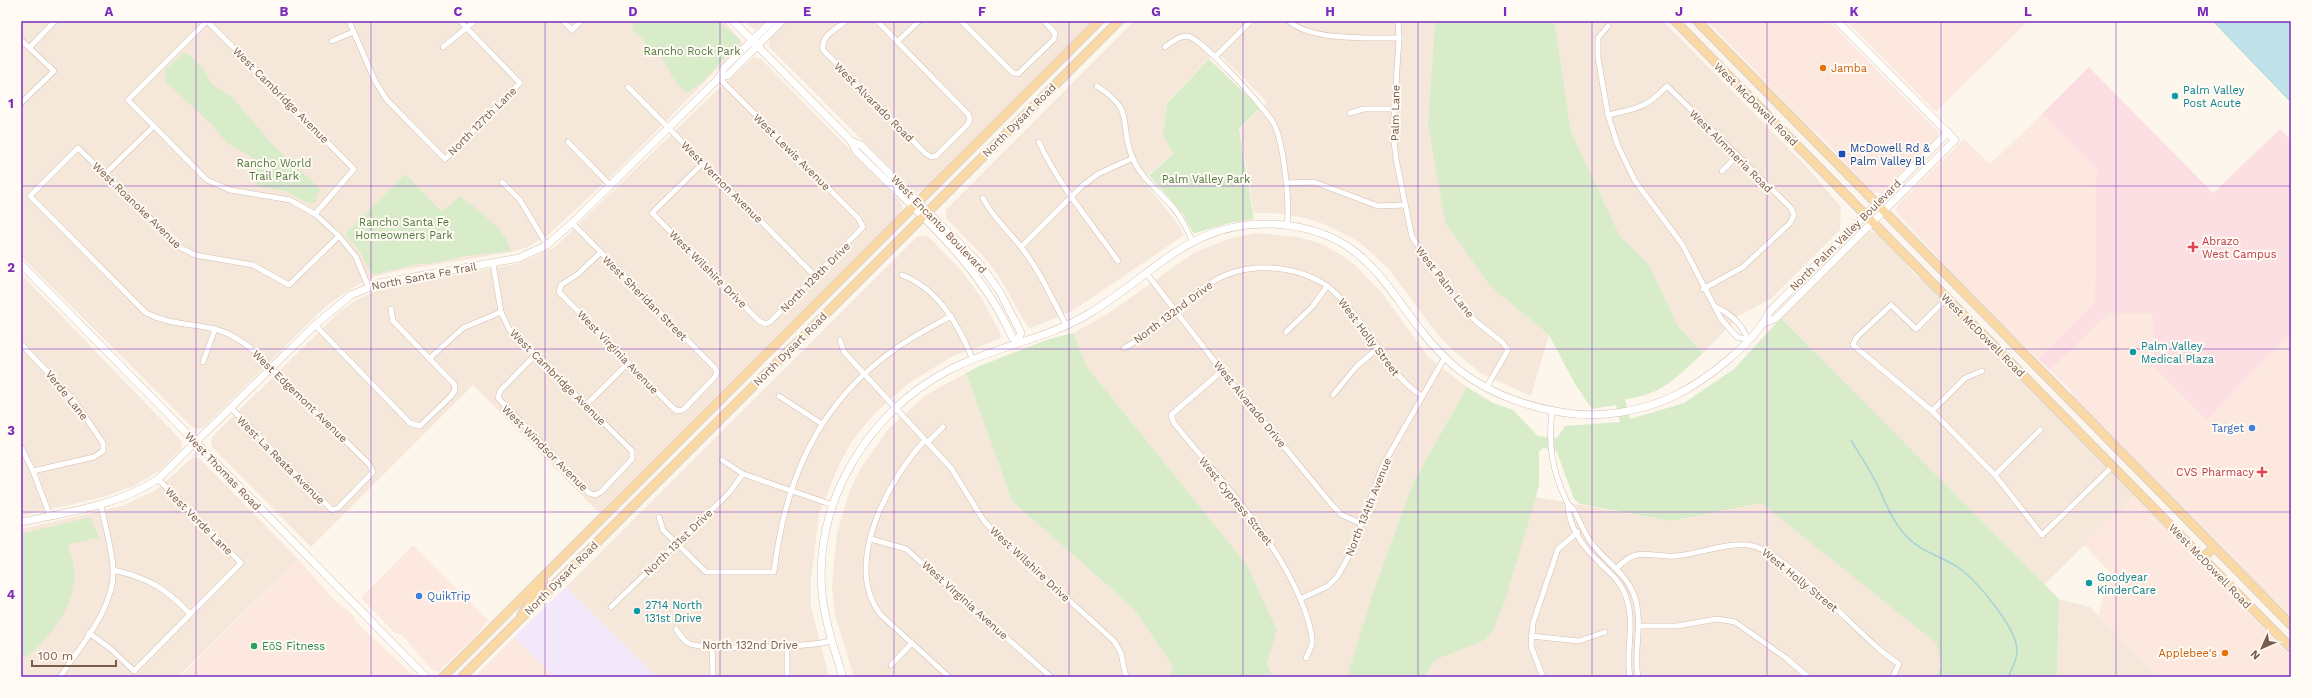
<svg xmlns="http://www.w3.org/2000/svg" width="2312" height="698" font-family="'Work Sans',sans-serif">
	<rect width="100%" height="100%" fill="#fdf6ec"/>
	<!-- residential -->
	<g fill="#f5e8da">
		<path d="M21 21H724L743 43 615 173 549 234 528 247 512 252 402 270 376 276 352 288 325 307 203 428 198 429 192 427 21 256Z"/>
		<path d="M743 21H766L755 30Z"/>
		<path d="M787 21H1088L1090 23 923 190 915 193 769 47V39Z"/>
		<path d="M1134 21H1435L1428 123 1490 286 1549 335 1531 396 1482 374 1454 351 1437 334 1389 269 1359 242 1324 224 1301 217 1273 213H1254L1240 129 1267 102 1216 51 1167 102 1164 135 1172 154 1142 180 1176 221 1184 235 1074 310 1031 328 1027 326 998 275 983 256 946 218V210Z"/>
		<path d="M1557 21H1663L1804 164 1841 207 1840 230 1772 298 1740 315 1703 353 1678 326 1648 263 1620 236 1571 132 1555 24Z"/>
		<path d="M754 57 761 59 899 200 903 208 899 214 599 513 473 385 311 547 212 447 211 440 213 436 339 312 356 300 387 286 517 264 555 247 715 92Z"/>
		<path d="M1869 231 1878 233 1893 248 1916 276 1926 281 2135 495 2044 585 1781 318Z"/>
		<path d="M1255 233 1298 237 1319 243 1340 254 1355 265 1382 293 1428 357 1467 387 1413 483 1347 677H1273L1267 663 1277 630 1247 565 1087 367 1073 333 1109 313 1195 252 1232 238Z"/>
		<path d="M918 236H928L962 271 982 299 1001 335 1000 339 953 356 909 383 872 416 852 441 839 465 819 514 811 579V607L829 677H657L566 587Z"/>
		<path d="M21 274 178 437 182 444 181 449 159 471 134 486 100 498 21 516Z"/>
		<path d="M966 373 1012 501 1133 608 1173 666 1169 677H854L835 615 832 587 837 533 850 490 861 468 889 428 926 395Z"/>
		<path d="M193 457 200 459 298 559 178 677H21V529L122 506 156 490Z"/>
		<path d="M1536 497 1671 521 1761 503 1936 643 1941 664 1937 676 1424 677 1435 660 1485 640Z"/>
		<path d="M2059 599 2090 607 2160 677H2057Z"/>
	</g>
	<!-- commercial -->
	<g fill="#fde8e0">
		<path d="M1704 21H1829L1938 132V136L1881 193H1872L1820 135 1807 126 1716 30Z"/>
		<path d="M1846 21H2028L1936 112Z"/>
		<path d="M2042 114 2098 171 2096 177 2095 301 2038 359 1953 276 1930 248 1897 214 1896 209 1898 204 1964 139 1990 164Z"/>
		<path d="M2109 313H2152L2154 367 2206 420 2291 333V619L2077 402 2070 390 2050 370Z"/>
		<path d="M2135 495 2291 657V677H2160L2098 616 2110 572 2084 545Z"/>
		<path d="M413 545 488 620 476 636 438 672 431 669 402 635 394 632 361 598Z"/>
		<path d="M298 559 335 601 351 613 357 623 415 677H180Z"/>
		<path d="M514 637 554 677H475Z"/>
	</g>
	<!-- education -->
	<path fill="#f3e8fa" d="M566 587 657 677H554L514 637Z"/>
	<!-- medical -->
	<path fill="#fbdfe3" d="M2089 67 2213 193 2280 129 2291 140V333L2206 420 2154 367 2152 313H2109L2050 370 2038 359 2095 301 2096 177 2098 171 2042 114Z"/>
	<!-- green -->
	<g fill="#d8ecc9">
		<path d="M635 21H718L740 40 739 46C735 52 727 55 723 60 711 73 702 85 686 93L673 78 661 56 649 47 642 38 633 31 632 25Z"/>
		<path d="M1435 21H1552L1555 24 1571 132 1620 236 1648 263 1678 326 1703 353C1678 376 1661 396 1625 399L1630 419 1684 403 1734 369 1781 318 2059 599 2057 677H1936L1941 664 1936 643 1761 503 1671 521 1580 504 1574 499 1556 450 1543 448 1539 452V485L1536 497 1504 603 1493 630 1485 640 1435 660 1424 677H1347L1372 596 1413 483 1467 387 1493 403 1513 410 1538 436 1557 438 1565 426 1620 422 1616 405 1592 409 1575 384 1549 335 1490 286 1445 222 1428 123Z"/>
		<path d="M184 53 190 55 203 68 212 84 233 98 271 143 320 189 315 202 310 204 285 191 257 186 254 178 256 162 249 155 227 143 212 125 165 81 166 69Z"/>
		<path d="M1209 59 1260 108 1239 129 1254 219 1229 223 1196 233 1193 232 1183 214 1149 175 1173 154 1163 135 1167 103Z"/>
		<path d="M405 174 442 212 460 196C474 208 510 231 510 251L465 256 429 264H418L376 274 371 273 359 250 345 234Z"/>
		<path d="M1073 333 1087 367 1247 565 1277 630 1267 663 1273 677H1169L1173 666 1133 608 1012 501 966 373 977 367 1049 339Z"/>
		<path d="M90 517 99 538 68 544C70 552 73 560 74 568 78 603 51 637 26 658L21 651V534Z"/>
	</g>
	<!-- water -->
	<path fill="#bfe3e8" stroke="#a5d3da" d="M2213 21H2291V102Z"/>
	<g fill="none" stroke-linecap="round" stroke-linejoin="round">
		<!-- stream -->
		<path stroke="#a5d3da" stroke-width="1.5" d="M1851 440C1860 455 1869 469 1877 484 1885 502 1892 520 1905 535 1922 553 1940 555 1959 568 1976 580 2018 629 2017 651 2017 660 2012 669 2008 677"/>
		<defs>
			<g id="street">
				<path d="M349 21 375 81 387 100 445 159 520 83 460 21"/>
				<path d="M563 21 572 30 581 21"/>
				<path d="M846 21C836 29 820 36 823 50L925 153 931 157 936 156 968 124 970 119 968 114 877 21"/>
				<path d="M961 21 1013 73 1018 74 1054 39 1055 33 1044 21"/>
				<path d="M1289 21C1311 41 1370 38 1399 38"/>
				<path d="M1398 21 1399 38 1393 132 1396 159 1412 237 1462 307 1478 323 1502 342 1508 350 1486 388"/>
				<path d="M1608 26 1598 38V58L1608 115 1618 146 1635 181 1682 244 1721 319 1737 337 1748 340"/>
				<path d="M21 40 54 71 21 103"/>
				<path d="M332 41 353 32"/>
				<path d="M898 41 919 21"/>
				<path d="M30 47 55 21"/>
				<path d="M443 47 475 21"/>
				<path d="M1165 47C1171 42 1179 36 1187 36 1201 37 1269 112 1275 126 1284 147 1290 203 1287 226"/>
				<path d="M1215 57 1251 21"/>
				<path d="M1097 86C1138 113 1117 122 1133 159 1141 178 1159 191 1172 206 1181 217 1187 228 1192 241"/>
				<path d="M628 87 816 277"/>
				<path d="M1350 113 1364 109H1394"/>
				<path d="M1608 115C1637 108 1645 109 1667 86L1791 208 1794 215 1790 223 1743 267 1703 289"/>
				<path d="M568 142 610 185"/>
				<path d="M1039 142C1059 186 1091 222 1118 261"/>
				<path d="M703 163 652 213 758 320 765 324 770 322 863 227 858 218 719 78"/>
				<path d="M1722 171 1736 157"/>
				<path d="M105 174 154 126"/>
				<path d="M502 182 520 200 547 245"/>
				<path d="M1286 183 1314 182 1378 206 1405 205"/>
				<path d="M983 198C992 217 1008 230 1021 247 1040 271 1052 299 1066 325"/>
				<path d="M315 214 354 169 207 21 128 100 207 180 230 190 290 200 315 214 339 236 356 257 368 286"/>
				<path d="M572 223 715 368 717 373 714 378 683 410 677 411 672 407 559 292 561 285 578 274 600 253"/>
				<path d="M1021 247 1082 186 1098 174 1133 158"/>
				<path d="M493 263 501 312 509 329 632 451V459L601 492 595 495 589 493 498 398 500 391 535 355"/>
				<path d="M1147 274 1222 371 1332 505 1342 515 1362 524"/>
				<path d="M902 275C939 289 959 326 973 360"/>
				<path d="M1947 298 1916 329 1891 305 1856 338 1853 345 1932 411 1995 475 2042 535 2113 466"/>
				<path d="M1716 307C1731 314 1742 324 1748 340"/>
				<path d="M315 325 410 423 420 426 451 396 455 390 454 384 393 321 391 309"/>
				<path d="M1286 332 1313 306 1327 286"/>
				<path d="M840 340 844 352 951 468 984 521 998 536 1114 641 1121 653 1126 677"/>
				<path d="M21 344 73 399 103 443V451L94 457 33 471"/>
				<path d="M1124 348C1156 331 1180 302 1211 283 1244 261 1293 264 1326 285 1337 293 1347 305 1355 315 1378 344 1391 376 1422 396"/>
				<path d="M429 359 463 328 501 312"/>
				<path d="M203 362 215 329"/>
				<path d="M1222 371 1171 415 1174 423C1221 482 1279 539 1305 611 1308 622 1313 632 1312 644 1311 648 1308 653 1306 658"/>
				<path d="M1333 395 1356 367 1378 348"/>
				<path d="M779 396 822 424"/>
				<path d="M585 406 628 363"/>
				<path d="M231 408 332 510 338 508 373 472 369 464 253 350C242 341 229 333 215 329 190 323 170 325 146 313L30 196 78 148 181 248 195 255 253 265 289 285 339 236"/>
				<path d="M1552 411C1548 445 1552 471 1567 502 1569 506 1573 508 1575 512 1581 524 1585 536 1594 546 1608 563 1626 574 1634 595 1644 623 1633 649 1638 677"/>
				<path d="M1932 411 1965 378 1982 371"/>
				<path d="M925 440C888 480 842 565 881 615L949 677"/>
				<path d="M927 443 943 427"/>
				<path d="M21 447 33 471 50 516"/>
				<path d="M722 460 743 474 833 505"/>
				<path d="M1995 475 2040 430"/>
				<path d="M1568 504C1568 525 1582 546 1597 560 1607 571 1618 578 1624 592 1637 621 1625 648 1630 677"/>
				<path d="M659 517 663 530 706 572H774C785 479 818 402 898 347 914 336 933 326 951 316"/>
				<path d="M871 539 906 549 1051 677"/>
				<path d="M1617 568C1638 545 1650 558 1675 556 1699 554 1724 543 1748 545 1779 547 1851 625 1878 648 1884 654 1892 659 1899 664L1893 677"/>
				<path d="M113 570C149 578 165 588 190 614"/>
				<path d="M1300 599 1328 586 1337 577 1350 554 1382 467 1445 357"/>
				<path d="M611 607 729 493 743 474"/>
				<path d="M1639 626H1677L1717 619 1735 622 1786 658 1808 677"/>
				<path d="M676 629C680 635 683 641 690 644 710 651 809 647 831 641"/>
				<path d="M89 633 111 649 134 671 241 563 158 479"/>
				<path d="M1531 636 1579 641 1605 632"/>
				<path d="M787 646V677"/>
				<path d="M712 647 713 677"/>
				<path d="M891 665 912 643"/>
				<path d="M60 677C79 648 116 606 113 569 112 548 105 526 101 506"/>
				<path d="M1543 677 1531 646 1533 623 1558 549 1578 532"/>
			</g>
			<g id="secondary">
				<path d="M733 21 851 141 856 151C913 208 979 262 1012 337L1017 342 1021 333 1000 292 980 264 861 145 851 141"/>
				<path d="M719 78 728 75 782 21"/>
				<path d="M21 264 426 677"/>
				<path d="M1764 323 1776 318 1955 140 1837 21"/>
				<path d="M21 522C68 512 117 506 158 479L315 325 351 295 380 283 519 258 547 245 572 223 719 78 724 68 772 21"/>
				<path d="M843 677C834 649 825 622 822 593 814 501 868 412 949 370 993 347 1050 338 1090 313 1159 271 1194 216 1284 225 1381 235 1391 310 1452 364 1483 391 1520 405 1560 412 1598 419 1642 412 1676 395 1706 380 1756 342 1769 312L1948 132"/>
			</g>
			<g id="primary">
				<path d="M1675 21 2291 648"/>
				<path d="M1697 21 2291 625"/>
				<path d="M2203 558 2214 547"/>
				<path d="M521 616C527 603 540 594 543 582L541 579"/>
				<path d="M443 677 1099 21"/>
				<path d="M462 677 1119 21"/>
			</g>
		</defs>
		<!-- street casing -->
		<use href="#street" stroke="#d1beb0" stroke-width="6"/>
		<!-- secondary casing -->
		<use href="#secondary" stroke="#d6c0b0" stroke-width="8"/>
		<!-- primary casing -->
		<use href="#primary" stroke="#dad1cd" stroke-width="10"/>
		<!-- street -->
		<use href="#street" stroke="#fff" stroke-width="5"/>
		<!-- secondary -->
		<use href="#secondary" stroke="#fff" stroke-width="7"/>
		<!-- primary -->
		<use href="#primary" stroke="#fbd9a5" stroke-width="8"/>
	</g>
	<!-- grid -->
	<path fill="none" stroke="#7b2cbf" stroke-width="1" stroke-opacity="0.55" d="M196 21V677M371 21V677M545 21V677M720 21V677M894 21V677M1069 21V677M1243 21V677M1418 21V677M1592 21V677M1767 21V677M1941 21V677M2116 21V677M21 186H2291M21 349H2291M21 512H2291"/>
	<!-- markers -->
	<g fill="#e8710a" stroke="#fffaf3" stroke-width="1.5">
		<circle cx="1823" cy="68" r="4"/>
		<circle cx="2225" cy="653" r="4"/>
	</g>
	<g fill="#0f9aa8" stroke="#fffaf3" stroke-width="1.5">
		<circle cx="2175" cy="96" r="4"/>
		<circle cx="2133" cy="352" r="4"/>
		<circle cx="2089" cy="583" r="4"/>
		<circle cx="637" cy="611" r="4"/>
	</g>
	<rect fill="#1a4fb4" stroke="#fffaf3" stroke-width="1.5" x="1838" y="150" width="8" height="8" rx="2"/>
	<g fill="#e0444e" stroke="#fffaf3" stroke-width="1.5">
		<path d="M2191 241h4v4h4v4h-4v4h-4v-4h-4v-4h4z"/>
		<path d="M2260 466h4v4h4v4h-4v4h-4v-4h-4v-4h4z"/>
	</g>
	<g fill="#3f7fe0" stroke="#fffaf3" stroke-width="1.5">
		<circle cx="2252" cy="428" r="4"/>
		<circle cx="419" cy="596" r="4"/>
	</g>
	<circle fill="#2e9e5b" stroke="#fffaf3" stroke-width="1.5" cx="254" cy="646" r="4"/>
	<g text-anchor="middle" stroke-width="4" stroke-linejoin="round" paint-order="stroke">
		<!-- park labels -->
		<g font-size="11" fill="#537a41" stroke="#fffaf3">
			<text x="692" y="55">Rancho Rock Park</text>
			<text x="274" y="167">Rancho World<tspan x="274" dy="13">Trail Park</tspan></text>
			<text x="1206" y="183">Palm Valley Park</text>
			<text x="404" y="226">Rancho Santa Fe<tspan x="404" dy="13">Homeowners Park</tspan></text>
		</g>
		<!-- food labels -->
		<g font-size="11" fill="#c56008" stroke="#fffaf3" text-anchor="start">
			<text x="1831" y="72">Jamba</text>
			<text x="2217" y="657" text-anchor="end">Applebee's</text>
		</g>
		<!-- culture labels -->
		<g font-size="11" fill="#0d838f" stroke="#fffaf3" text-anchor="start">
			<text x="2183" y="94">Palm Valley<tspan x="2183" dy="13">Post Acute</tspan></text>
			<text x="2141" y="350">Palm Valley<tspan x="2141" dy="13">Medical Plaza</tspan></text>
			<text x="2097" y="581">Goodyear<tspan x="2097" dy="13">KinderCare</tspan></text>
			<text x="645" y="609">2714 North<tspan x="645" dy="13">131st Drive</tspan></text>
		</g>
		<!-- street labels -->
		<g font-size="11" fill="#7a5c4d" stroke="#fffaf3">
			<text transform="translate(281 95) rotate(45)" y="4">West Cambridge Avenue</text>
			<text transform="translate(874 102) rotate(45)" y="4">West Alvarado Road</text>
			<text transform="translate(1756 104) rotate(45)" y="4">West McDowell Road</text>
			<text transform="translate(1395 113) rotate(-89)" y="4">Palm Lane</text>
			<text transform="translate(1019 120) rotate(-45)" y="4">North Dysart Road</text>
			<text transform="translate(482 121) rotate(-45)" y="4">North 127th Lane</text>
			<text transform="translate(1731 151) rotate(45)" y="4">West Almmeria Road</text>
			<text transform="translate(792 152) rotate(45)" y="4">West Lewis Avenue</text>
			<text transform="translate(722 182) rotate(45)" y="4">West Vernon Avenue</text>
			<text transform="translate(137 205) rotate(44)" y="4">West Roanoke Avenue</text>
			<text transform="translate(939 224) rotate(46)" y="4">West Encanto Boulevard</text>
			<text transform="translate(1845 235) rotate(-45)" y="4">North Palm Valley Boulevard</text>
			<text transform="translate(708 269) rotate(45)" y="4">West Wilshire Drive</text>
			<text transform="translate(424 276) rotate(-11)" y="4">North Santa Fe Trail</text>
			<text transform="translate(815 277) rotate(-45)" y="4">North 129th Drive</text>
			<text transform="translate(1445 282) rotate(52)" y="4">West Palm Lane</text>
			<text transform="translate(645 298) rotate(45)" y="4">West Sheridan Street</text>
			<text transform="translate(1173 312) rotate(-37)" y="4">North 132nd Drive</text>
			<text transform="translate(1983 335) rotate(45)" y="4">West McDowell Road</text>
			<text transform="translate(1369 337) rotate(53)" y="4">West Holly Street</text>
			<text transform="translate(790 349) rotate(-45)" y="4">North Dysart Road</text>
			<text transform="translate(618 352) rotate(46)" y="4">West Virginia Avenue</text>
			<text transform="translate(558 377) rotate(45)" y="4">West Cambridge Avenue</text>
			<text transform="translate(67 395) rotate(51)" y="4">Verde Lane</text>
			<text transform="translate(300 396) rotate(44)" y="4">West Edgemont Avenue</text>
			<text transform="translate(1250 404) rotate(51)" y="4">West Alvarado Drive</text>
			<text transform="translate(545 448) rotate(45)" y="4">West Windsor Avenue</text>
			<text transform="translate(281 460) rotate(45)" y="4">West La Reata Avenue</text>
			<text transform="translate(223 471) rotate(46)" y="4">West Thomas Road</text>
			<text transform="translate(1236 501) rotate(51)" y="4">West Cypress Street</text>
			<text transform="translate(1368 507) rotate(-68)" y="4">North 134th Avenue</text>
			<text transform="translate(199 521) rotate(45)" y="4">West Verde Lane</text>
			<text transform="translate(678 542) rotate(-44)" y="4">North 131st Drive</text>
			<text transform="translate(1030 564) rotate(43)" y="4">West Wilshire Drive</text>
			<text transform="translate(2210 566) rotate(46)" y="4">West McDowell Road</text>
			<text transform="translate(561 578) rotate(-45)" y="4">North Dysart Road</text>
			<text transform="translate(1800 580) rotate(39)" y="4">West Holly Street</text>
			<text transform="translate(965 600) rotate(42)" y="4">West Virginia Avenue</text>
			<text x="750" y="649">North 132nd Drive</text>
		</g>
		<!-- transit labels -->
		<g font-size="11" fill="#164399" stroke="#fffaf3" text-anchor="start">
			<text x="1850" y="152">McDowell Rd &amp;<tspan x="1850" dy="13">Palm Valley Bl</tspan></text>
		</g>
		<!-- health labels -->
		<g font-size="11" fill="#be3a42" stroke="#fffaf3" text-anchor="start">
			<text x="2202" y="245">Abrazo<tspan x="2202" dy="13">West Campus</tspan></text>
			<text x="2254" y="476" text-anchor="end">CVS Pharmacy</text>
		</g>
		<!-- shop labels -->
		<g font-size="11" fill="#366cbe" stroke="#fffaf3" text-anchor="end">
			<text x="2244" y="432">Target</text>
			<text x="427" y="600" text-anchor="start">QuikTrip</text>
		</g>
		<!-- leisure labels -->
		<g font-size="11" fill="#27864d" stroke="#fffaf3" text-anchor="start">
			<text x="262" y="650">EōS Fitness</text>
		</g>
	</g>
	<!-- border -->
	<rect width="2312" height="698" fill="none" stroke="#fffaf3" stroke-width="44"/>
	<!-- north arrow -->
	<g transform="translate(2262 648) rotate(225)" stroke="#fffaf3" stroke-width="3" paint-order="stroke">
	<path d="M0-3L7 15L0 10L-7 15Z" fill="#7a5c4d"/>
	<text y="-6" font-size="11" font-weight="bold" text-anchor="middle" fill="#7a5c4d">N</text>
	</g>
	<!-- scale -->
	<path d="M32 660v6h84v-6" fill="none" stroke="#7a5c4d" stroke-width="2"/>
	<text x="38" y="660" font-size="12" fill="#7a5c4d" stroke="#fffaf3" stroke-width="3" paint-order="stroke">100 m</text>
	<rect x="22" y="22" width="2268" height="654" fill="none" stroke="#7b2cbf" stroke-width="1.5"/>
	<g font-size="13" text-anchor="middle" font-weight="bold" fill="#7b2cbf">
		<text x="109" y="16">A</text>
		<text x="284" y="16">B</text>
		<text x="458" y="16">C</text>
		<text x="633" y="16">D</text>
		<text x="807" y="16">E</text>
		<text x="982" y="16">F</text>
		<text x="1156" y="16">G</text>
		<text x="1330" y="16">H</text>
		<text x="1505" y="16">I</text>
		<text x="1679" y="16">J</text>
		<text x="1854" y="16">K</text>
		<text x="2028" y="16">L</text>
		<text x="2203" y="16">M</text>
		<text x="11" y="108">1</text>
		<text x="11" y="272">2</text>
		<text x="11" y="435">3</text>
		<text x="11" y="599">4</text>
	</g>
</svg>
